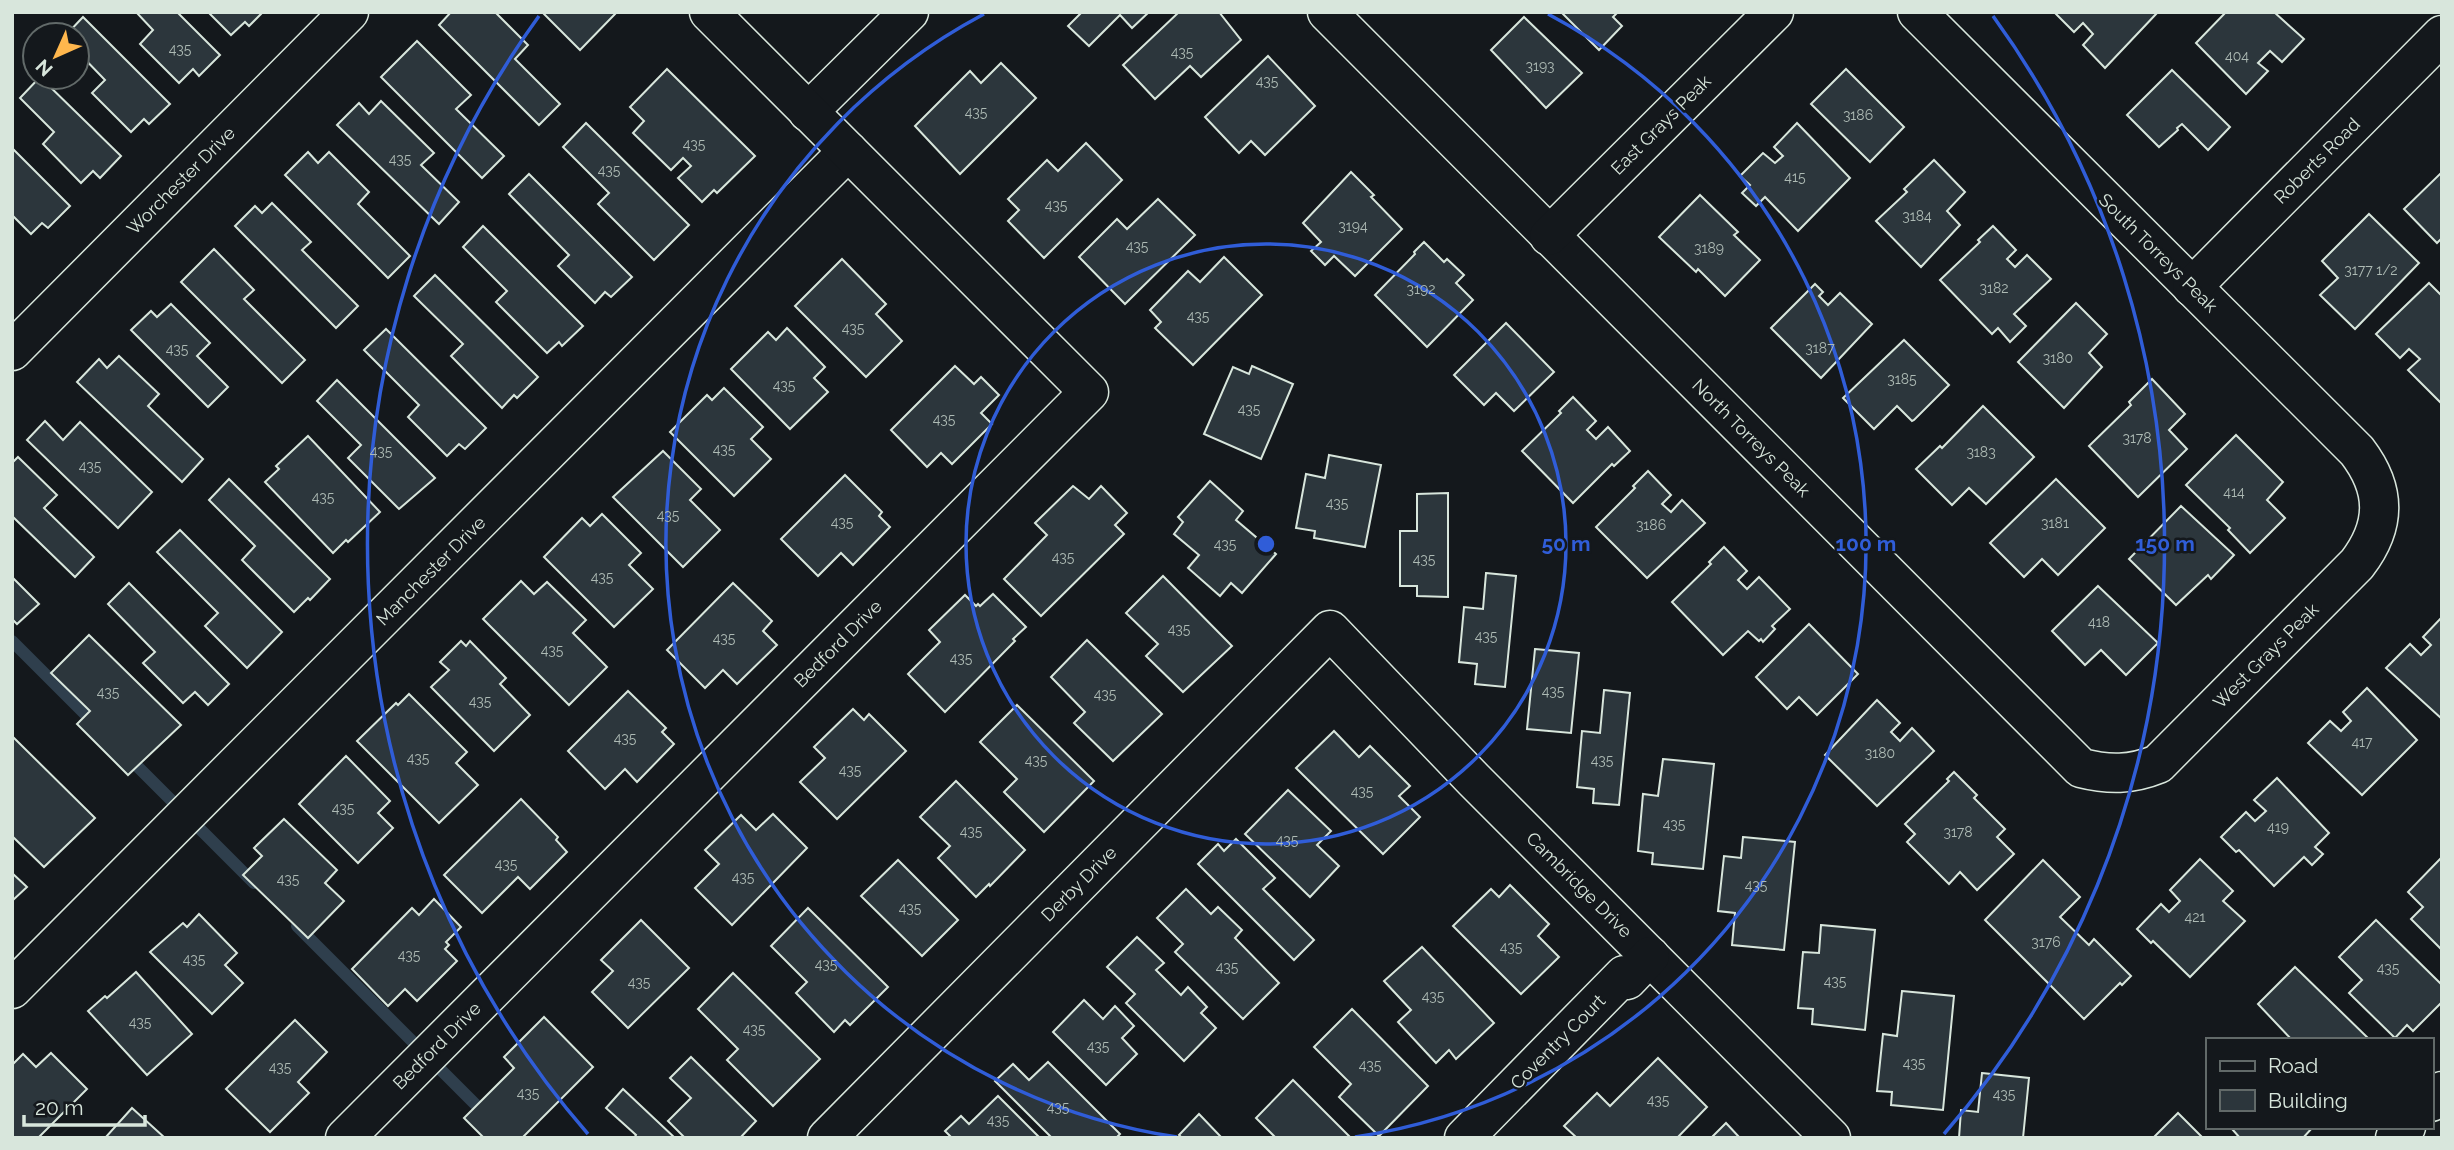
<svg xmlns="http://www.w3.org/2000/svg" width="2454" height="1150" font-family="Raleway,sans-serif">
	<rect width="100%" height="100%" fill="#14181c"/>
	<g fill="none" stroke-linecap="round" stroke-linejoin="round">
		<!-- stream -->
		<g stroke="#2f3f4d" stroke-width="12">
			<path d="M12 641 96 725"/>
			<path d="M126 755 254 883"/>
			<path d="M297 926 487 1116"/>
		</g>
	</g>
	<!-- building -->
	<g fill="#2c363c" stroke="#d8e6dc" stroke-width="2">
		<path d="M136 12H177L220 55 199 76 193 69 179 83 140 44 153 30Z"/>
		<path d="M208 12H263L249 26 245 22 231 35Z"/>
		<path d="M451 12H495L528 45 515 59 560 104 539 125 439 25Z"/>
		<path d="M542 12H617L580 50Z"/>
		<path d="M1082 12H1149L1132 28 1120 15 1089 46 1068 26Z"/>
		<path d="M1179 12H1219L1241 40 1201 77 1190 66 1155 99 1123 65Z"/>
		<path d="M1561 12H1618L1613 17 1622 26 1599 50Z"/>
		<path d="M2054 12H2157V13L2105 68 2083 45 2093 34 2083 23 2074 32Z"/>
		<path d="M2226 12H2274L2304 39 2282 62 2270 51 2258 63 2268 71 2246 94 2196 43Z"/>
		<path d="M83 17 170 104 149 124 144 119 131 132 92 93 105 80 77 51V35H66Z"/>
		<path d="M1524 17 1582 73 1546 108 1491 50Z"/>
		<path d="M417 41 471 95 456 109 504 156 482 178 381 77Z"/>
		<path d="M1268 56 1315 106 1265 155 1251 141 1239 153 1205 117Z"/>
		<path d="M1001 63 1036 98 960 174 915 126 970 71 981 83Z"/>
		<path d="M667 69 755 156 717 193 714 190 702 202 678 178 691 166 683 158 671 170 633 133 644 121 630 107Z"/>
		<path d="M1846 69 1904 127 1870 162 1811 104Z"/>
		<path d="M2172 70 2230 127 2208 150 2182 124 2177 128 2178 130 2159 147 2127 115Z"/>
		<path d="M40 77 121 156 100 178 93 171 81 183 43 144 54 132 20 98Z"/>
		<path d="M381 101 434 153 421 165 459 202 439 224 337 125 359 103 369 114Z"/>
		<path d="M586 123 689 225 654 260 598 204 609 193 563 147Z"/>
		<path d="M1797 123 1850 178 1798 231 1765 197 1756 206 1742 193 1750 185 1740 176 1763 153 1775 163 1783 156 1774 147Z"/>
		<path d="M1086 143 1122 180 1044 258 1008 221 1019 210 1008 199 1047 160 1058 171Z"/>
		<path d="M12 148 70 206 48 228 42 223 31 234 12 215Z"/>
		<path d="M308 152 318 163 329 152 369 192 358 204 410 256 388 278 285 175Z"/>
		<path d="M1934 160 1965 192 1947 211 1960 225 1921 267 1876 221 1907 192 1904 189Z"/>
		<path d="M1351 172 1374 195 1371 197 1402 229 1355 276 1334 256 1325 265 1311 251 1321 242 1303 223Z"/>
		<path d="M2442 172V238L2437 243 2404 209Z"/>
		<path d="M529 174 632 277 611 297 605 292 595 303 558 266 569 255 509 194Z"/>
		<path d="M1700 195 1738 232 1734 235 1760 260 1725 296 1698 269 1696 272 1659 237Z"/>
		<path d="M1158 199 1195 235 1125 304 1079 257 1117 219 1127 229Z"/>
		<path d="M272 203 311 242 302 250 358 306 336 328 235 226 255 206 262 213Z"/>
		<path d="M2369 214 2419 263 2355 329 2320 295 2338 278 2322 261Z"/>
		<path d="M483 226 583 326 562 346 559 342 547 353 496 302 507 291 463 247Z"/>
		<path d="M1993 226 2016 250 2007 259 2015 267 2027 255 2051 279 2014 314 2026 326 2010 342 1998 328 1992 334 1940 280 1980 242 1978 240Z"/>
		<path d="M1424 242 1444 262 1447 259 1464 275 1456 283 1473 300 1427 347 1375 295 1415 254 1414 252Z"/>
		<path d="M214 249 254 290 244 299 305 360 282 383 181 282Z"/>
		<path d="M1224 257 1262 295 1193 365 1155 328 1161 322 1150 310 1188 271 1200 282Z"/>
		<path d="M842 259 886 304 876 314 902 341 866 377 795 306Z"/>
		<path d="M435 275 538 377 517 398 514 395 502 408 451 356 463 344 414 296Z"/>
		<path d="M2429 283 2442 296 2441 403 2408 370 2420 359 2409 349 2400 358 2376 334Z"/>
		<path d="M1815 284 1823 292 1819 296 1828 305 1840 293 1872 324 1821 378 1771 328Z"/>
		<path d="M2076 303 2107 334 2089 353 2102 367 2064 408 2018 362Z"/>
		<path d="M171 304 210 343 197 356 228 387 208 407 131 330 151 311 157 317Z"/>
		<path d="M1506 323 1554 372 1514 411 1496 393 1484 405 1454 375Z"/>
		<path d="M787 328 825 367 814 378 828 392 790 429 731 369 768 332 776 340Z"/>
		<path d="M386 329 486 428 465 449 459 444 447 456 408 417 419 405 364 350Z"/>
		<path d="M1904 340 1949 385 1914 420 1912 421 1897 406 1874 429 1843 398Z"/>
		<path d="M119 356 159 394 148 406 203 459 182 482 77 382 99 359 107 368Z"/>
		<path d="M955 366 974 384 981 377 999 395 981 413 992 424 952 464 941 453 927 467 891 430Z"/>
		<path d="M1252 366 1293 384 1261 459 1204 434 1233 367 1249 374Z"/>
		<path d="M2152 379 2185 414 2169 430 2187 449 2138 497 2089 446 2131 405 2129 402Z"/>
		<path d="M337 380 435 478 399 509 348 458 361 445 317 401Z"/>
		<path d="M724 388 763 427 751 439 771 459 734 496 670 432 707 395 712 400Z"/>
		<path d="M1573 397 1596 421 1587 430 1596 439 1608 427 1630 451 1614 466 1612 464 1573 503 1522 451 1561 413 1559 411Z"/>
		<path d="M1983 406 2034 457 1986 504 1969 488 1952 505 1916 469 1940 446 1942 448Z"/>
		<path d="M45 421 63 440 80 422 152 492 118 528 27 440Z"/>
		<path d="M2236 435 2283 482 2267 500 2285 518 2250 553 2228 530 2230 528 2186 485Z"/>
		<path d="M308 436 380 512 348 542 346 540 333 553 265 482 279 469 276 466Z"/>
		<path d="M663 451 701 489 690 500 720 530 683 567 613 497Z"/>
		<path d="M1329 455 1381 465 1365 547 1314 538 1315 531 1296 528 1306 474 1325 478Z"/>
		<path d="M18 457 57 495 44 508 94 557 75 577 12 516V463Z"/>
		<path d="M1648 471 1671 495 1662 504 1671 512 1682 500 1705 523 1647 578 1596 527 1635 488 1633 486Z"/>
		<path d="M845 475 882 512 879 516 890 527 853 565 841 553 818 576 781 539Z"/>
		<path d="M229 479 330 579 310 600 308 598 294 612 242 560 255 546 209 500Z"/>
		<path d="M2056 479 2105 528 2058 575 2042 559 2024 577 1990 543Z"/>
		<path d="M1210 481 1243 511 1236 520 1276 554 1242 593 1231 583 1220 596 1188 568 1199 555 1174 534 1183 522 1178 517Z"/>
		<path d="M1073 486 1089 499 1101 486 1127 513 1115 525 1124 534 1041 616 1004 579 1047 535 1035 523Z"/>
		<path d="M1448 493V597L1417 596V586H1400V531H1417V494Z"/>
		<path d="M2181 506 2234 555 2211 579 2208 575 2176 605 2129 559Z"/>
		<path d="M602 514 641 553 629 565 653 589 614 627 544 557 582 518 590 526Z"/>
		<path d="M180 530 282 632 247 668 205 626 218 613 157 552Z"/>
		<path d="M1724 547 1747 571 1738 580 1747 589 1759 577 1790 609 1772 626 1775 629 1763 642 1761 639 1759 641 1748 631 1723 655 1672 602 1711 564 1709 562Z"/>
		<path d="M1486 573 1516 576 1505 687 1475 684 1477 664 1459 662 1464 607 1483 609Z"/>
		<path d="M1163 576 1232 646 1183 692 1146 656 1158 644 1126 613Z"/>
		<path d="M12 577 39 604 17 624 12 619Z"/>
		<path d="M521 581 534 594 547 582 586 620 573 633 607 667 569 705 483 619Z"/>
		<path d="M129 583 229 684 208 705 195 692 183 703 143 663 155 652 108 604Z"/>
		<path d="M733 583 772 621 763 631 777 645 737 684 723 670 705 688 667 650Z"/>
		<path d="M2098 586 2158 643 2126 675 2101 650 2085 665 2052 631Z"/>
		<path d="M993 594 1026 627 1013 639 1015 641 945 712 908 674 940 642 929 630 965 595 976 606 978 604 980 606Z"/>
		<path d="M2442 617V719L2386 668 2410 644 2421 655 2431 645 2423 637Z"/>
		<path d="M1809 624 1858 674 1817 715 1799 697 1787 709 1756 677Z"/>
		<path d="M89 635 181 725 128 775 77 724 90 711 51 673Z"/>
		<path d="M1087 640 1162 714 1113 761 1074 723 1085 712 1051 677Z"/>
		<path d="M461 641 466 646 470 641 506 678 500 684 530 715 494 751 431 687 449 670 440 662Z"/>
		<path d="M1535 649 1579 653 1571 733 1527 729Z"/>
		<path d="M2367 688 2417 740 2362 795 2308 743 2330 721 2341 731 2351 721 2343 712Z"/>
		<path d="M1604 690 1630 693 1619 805 1593 803 1594 789 1577 787 1582 731 1600 733Z"/>
		<path d="M628 691 666 728 662 732 674 744 637 782 625 769 605 789 568 751Z"/>
		<path d="M409 694 467 752 456 763 478 785 439 823 357 741 396 703 398 705Z"/>
		<path d="M1877 700 1900 723 1891 732 1900 741 1912 728 1934 751 1877 806 1825 755Z"/>
		<path d="M1017 705 1094 781 1044 832 1004 792 1017 779 980 742Z"/>
		<path d="M853 709 864 720 869 714 906 751 837 819 800 782 825 758 814 747Z"/>
		<path d="M1334 731 1359 757 1370 746 1410 786 1399 796 1420 817 1383 854 1296 768Z"/>
		<path d="M12 736 95 818 44 867 12 836Z"/>
		<path d="M346 756 390 801 378 813 393 828 358 863 299 804Z"/>
		<path d="M1663 759 1714 764 1703 869 1652 864 1653 853 1638 851 1643 794 1658 796Z"/>
		<path d="M1954 772 1977 795 1974 798 2005 829 1997 837 2014 854 1977 890 1960 872 1949 884 1907 842 1915 834 1905 824 1949 781 1947 779Z"/>
		<path d="M2277 778 2329 833 2315 847 2323 854 2312 865 2304 857 2274 886 2239 850 2236 852 2221 837 2246 812 2255 821 2266 811 2254 800Z"/>
		<path d="M956 781 1025 850 990 886 989 884 976 897 938 858 950 846 920 817Z"/>
		<path d="M1288 790 1331 831 1317 845 1339 866 1310 897 1245 834Z"/>
		<path d="M521 799 558 837 556 840 567 852 530 889 518 877 482 913 444 875Z"/>
		<path d="M773 814 807 848 732 925 695 888 719 864 705 850 741 815 756 830Z"/>
		<path d="M284 819 337 870 325 883 344 901 308 938 243 875 262 856 254 848Z"/>
		<path d="M1743 837 1795 842 1784 950 1732 945 1735 913 1718 911 1724 856 1741 858Z"/>
		<path d="M1236 839 1275 878 1263 889 1314 940 1294 960 1198 864 1218 844 1224 851Z"/>
		<path d="M2442 857V950L2411 919 2423 907 2408 892Z"/>
		<path d="M2200 859 2233 891 2223 901 2245 921 2190 977 2153 941 2151 943 2137 929 2161 904 2169 912 2180 901 2170 890Z"/>
		<path d="M898 860 958 920 922 956 861 896Z"/>
		<path d="M2043 860 2080 897 2060 917 2089 945 2094 939 2131 976 2122 985 2120 983 2084 1019 1985 920Z"/>
		<path d="M12 873 27 887 12 901Z"/>
		<path d="M1510 885 1549 924 1538 936 1559 957 1521 994 1453 926 1491 889 1499 897Z"/>
		<path d="M1186 889 1211 914 1218 907 1242 930 1235 938 1279 983 1243 1019 1175 952 1183 944 1157 918Z"/>
		<path d="M434 899 461 927 446 942 449 945 445 949 457 961 417 1001 405 989 388 1006 352 969 412 908 419 915Z"/>
		<path d="M808 908 888 987 850 1025 845 1020 834 1032 796 993 807 982 771 946Z"/>
		<path d="M199 914 237 953 225 965 243 983 212 1014 150 952 183 923 187 927Z"/>
		<path d="M641 920 689 968 628 1028 592 992 613 971 601 960Z"/>
		<path d="M2376 920 2442 985V1002L2413 1031 2407 1025 2395 1038 2349 993 2362 980 2339 957Z"/>
		<path d="M1821 925 1875 930 1865 1030 1812 1024 1813 1009 1798 1008 1803 952 1819 953Z"/>
		<path d="M1137 937 1164 963 1156 970 1181 995 1188 987 1207 1007 1201 1013 1216 1028 1184 1061 1126 1003 1135 994 1107 967Z"/>
		<path d="M1422 947 1494 1023 1456 1059 1449 1050 1436 1063 1398 1022 1411 1010 1384 981Z"/>
		<path d="M2295 967 2370 1040H2292L2258 1004Z"/>
		<path d="M136 972 192 1034 147 1075 88 1011 105 996 107 998Z"/>
		<path d="M733 973 820 1059 773 1106 727 1060 738 1049 698 1009Z"/>
		<path d="M1902 991 1954 996 1943 1110 1891 1105 1892 1092 1877 1091 1883 1034 1897 1036Z"/>
		<path d="M1084 1000 1103 1019 1115 1006 1134 1026 1122 1038 1137 1054 1106 1085 1053 1032Z"/>
		<path d="M1352 1009 1428 1086 1379 1136 1339 1097 1351 1084 1314 1047Z"/>
		<path d="M544 1017 593 1067 522 1138H484L464 1118 514 1068 504 1057Z"/>
		<path d="M295 1020 327 1052 298 1082 309 1093 270 1132 226 1089Z"/>
		<path d="M51 1053 87 1089 38 1138H12V1065L23 1054 36 1067Z"/>
		<path d="M691 1057 756 1121 740 1138H685L668 1121 691 1098 670 1078Z"/>
		<path d="M1658 1058 1707 1107 1677 1138H1577L1564 1126 1597 1093 1610 1106Z"/>
		<path d="M1048 1062 1120 1134 1116 1138H1052L995 1081 1013 1064 1029 1080Z"/>
		<path d="M1982 1073 2029 1078 2023 1138H1959L1961 1110 1978 1112Z"/>
		<path d="M1293 1080 1351 1138H1276L1256 1118Z"/>
		<path d="M623 1089 675 1138H634L636 1135 606 1108Z"/>
		<path d="M998 1096 1040 1138H952L945 1131 961 1116 969 1124Z"/>
		<path d="M132 1108 165 1138H105Z"/>
		<path d="M2178 1113 2203 1138H2153Z"/>
		<path d="M1199 1114 1222 1138H1182L1179 1135Z"/>
		<path d="M1726 1123 1740 1138H1711Z"/>
		<path d="M2234 1127H2313L2303 1138H2240L2232 1129Z"/>
	</g>
	<g fill="none" stroke-linecap="round" stroke-linejoin="round">
		<defs>
			<g id="minor">
				<path d="M1327 12 2081 768C2109 775 2131 775 2158 764L2357 564C2387 525 2386 489 2357 451L1917 12"/>
				<path d="M808 112 909 12"/>
				<path d="M1549 236 1774 12"/>
				<path d="M2192 287 2442 35"/>
				<path d="M12 351 349 12"/>
				<path d="M12 989 848 151"/>
				<path d="M2431 1102 2442 1091"/>
				<path d="M345 1138 1089 392 709 12"/>
				<path d="M827 1138 1330 630 1474 780 1831 1138"/>
				<path d="M1464 1138 1624 975 1627 980 1650 956"/>
				<path d="M2395 1138 2406 1127"/>
			</g>
		</defs>
		<!-- minor casing -->
		<use href="#minor" stroke="#d8e6dc" stroke-width="41"/>
		<!-- minor -->
		<use href="#minor" stroke="#14181c" stroke-width="38"/>
	</g>
	<!-- distance rings -->
	<g fill="none" stroke="#305dd8" stroke-width="3.5">
		<circle cx="1266" cy="544" r="300"/>
		<path d="M1177 1137A600 600 0 0 1 984 14M1548 14A600 600 0 0 1 1355 1137"/>
		<path d="M588 1134A899 899 0 0 1 539 16M1993 16A899 899 0 0 1 1944 1134"/>
	</g>
	<g text-anchor="middle" stroke-width="5" stroke-linejoin="round" paint-order="stroke">
		<!-- number labels -->
		<g font-size="14" fill="#adbab4">
			<text x="180" y="54">435</text>
			<text x="1182" y="57">435</text>
			<text x="2237" y="61">404</text>
			<text x="1540" y="71">3193</text>
			<text x="1267" y="86">435</text>
			<text x="976" y="117">435</text>
			<text x="1858" y="120">3186</text>
			<text x="694" y="149">435</text>
			<text x="400" y="164">435</text>
			<text x="609" y="175">435</text>
			<text x="1795" y="182">415</text>
			<text x="1056" y="210">435</text>
			<text x="1917" y="221">3184</text>
			<text x="1353" y="231">3194</text>
			<text x="1137" y="251">435</text>
			<text x="1709" y="253">3189</text>
			<text x="2371" y="275">3177 1/2</text>
			<text x="1994" y="293">3182</text>
			<text x="1421" y="294">3192</text>
			<text x="1198" y="321">435</text>
			<text x="853" y="333">435</text>
			<text x="1820" y="353">3187</text>
			<text x="177" y="354">435</text>
			<text x="2058" y="363">3180</text>
			<text x="1902" y="384">3185</text>
			<text x="784" y="390">435</text>
			<text x="1249" y="414">435</text>
			<text x="944" y="424">435</text>
			<text x="2137" y="443">3178</text>
			<text x="724" y="454">435</text>
			<text x="381" y="456">435</text>
			<text x="1981" y="457">3183</text>
			<text x="90" y="471">435</text>
			<text x="2234" y="497">414</text>
			<text x="323" y="502">435</text>
			<text x="1337" y="508">435</text>
			<text x="668" y="520">435</text>
			<text x="842" y="527">435</text>
			<text x="2055" y="528">3181</text>
			<text x="1651" y="530">3186</text>
			<text x="1225" y="549">435</text>
			<text x="1063" y="562">435</text>
			<text x="1424" y="564">435</text>
			<text x="602" y="582">435</text>
			<text x="2099" y="627">418</text>
			<text x="1179" y="634">435</text>
			<text x="1486" y="641">435</text>
			<text x="724" y="643">435</text>
			<text x="552" y="655">435</text>
			<text x="961" y="663">435</text>
			<text x="1553" y="696">435</text>
			<text x="108" y="697">435</text>
			<text x="1105" y="699">435</text>
			<text x="480" y="706">435</text>
			<text x="625" y="743">435</text>
			<text x="2362" y="747">417</text>
			<text x="1880" y="758">3180</text>
			<text x="418" y="763">435</text>
			<text x="1036" y="765">435</text>
			<text x="1602" y="765">435</text>
			<text x="850" y="775">435</text>
			<text x="1362" y="796">435</text>
			<text x="343" y="813">435</text>
			<text x="1674" y="829">435</text>
			<text x="2278" y="832">419</text>
			<text x="971" y="836">435</text>
			<text x="1958" y="837">3178</text>
			<text x="1287" y="845">435</text>
			<text x="506" y="869">435</text>
			<text x="743" y="882">435</text>
			<text x="288" y="884">435</text>
			<text x="1756" y="890">435</text>
			<text x="910" y="913">435</text>
			<text x="2195" y="922">421</text>
			<text x="2046" y="947">3176</text>
			<text x="1511" y="952">435</text>
			<text x="409" y="960">435</text>
			<text x="194" y="964">435</text>
			<text x="826" y="969">435</text>
			<text x="1227" y="972">435</text>
			<text x="2388" y="973">435</text>
			<text x="1835" y="986">435</text>
			<text x="639" y="987">435</text>
			<text x="1433" y="1001">435</text>
			<text x="140" y="1027">435</text>
			<text x="754" y="1034">435</text>
			<text x="1098" y="1051">435</text>
			<text x="1914" y="1068">435</text>
			<text x="1370" y="1070">435</text>
			<text x="280" y="1072">435</text>
			<text x="528" y="1098">435</text>
			<text x="2004" y="1099">435</text>
			<text x="1658" y="1105">435</text>
			<text x="1058" y="1112">435</text>
			<text x="998" y="1125">435</text>
		</g>
		<!-- street labels -->
		<g font-size="18" fill="#d8e6dc" stroke="#14181c">
			<text transform="translate(1661 125) rotate(-45)" y="6">East Grays Peak</text>
			<text transform="translate(2317 161) rotate(-45)" y="6">Roberts Road</text>
			<text transform="translate(181 181) rotate(-45)" y="6">Worchester Drive</text>
			<text transform="translate(2158 253) rotate(45)" y="6">South Torreys Peak</text>
			<text transform="translate(1751 438) rotate(45)" y="6">North Torreys Peak</text>
			<text transform="translate(431 571) rotate(-45)" y="6">Manchester Drive</text>
			<text transform="translate(838 644) rotate(-45)" y="6">Bedford Drive</text>
			<text transform="translate(2266 656) rotate(-45)" y="6">West Grays Peak</text>
			<text transform="translate(1079 884) rotate(-45)" y="6">Derby Drive</text>
			<text transform="translate(1579 885) rotate(45)" y="6">Cambridge Drive</text>
			<text transform="translate(1558 1042) rotate(-45)" y="6">Coventry Court</text>
			<text transform="translate(437 1046) rotate(-45)" y="6">Bedford Drive</text>
		</g>
	</g>
	<circle cx="1266" cy="544" r="10" fill="#305dd8" stroke="#14181c" stroke-width="3.5"/>
	<g font-size="21" text-anchor="middle" font-weight="bold" fill="#305dd8" stroke="#14181c" stroke-width="5" stroke-linejoin="round" paint-order="stroke">
		<text x="1566" y="551">50 m</text>
		<text x="1866" y="551">100 m</text>
		<text x="2165" y="551">150 m</text>
	</g>
	<!-- border -->
	<rect width="2454" height="1150" fill="none" stroke="#d8e6dc" stroke-width="28"/>
	<!-- legend -->
	<rect x="2206" y="1038" width="228" height="91" fill="#14181c" stroke="#626a69" stroke-width="2"/>
	<rect x="2220" y="1061" width="35" height="10" fill="#14181c" stroke="#626a69" stroke-width="2"/>
	<text x="2268" y="1073" font-size="21" fill="#d8e6dc">Road</text>
	<rect x="2220" y="1090" width="35" height="21" fill="#2c363c" stroke="#626a69" stroke-width="2"/>
	<text x="2268" y="1108" font-size="21" fill="#d8e6dc">Building</text>
	<!-- north arrow -->
	<g transform="translate(56 56) rotate(225)"><circle r="33" fill="#14181c" stroke="#626a69" stroke-width="2"/>
	<path d="M0-5L12 26L0 18L-12 26Z" fill="#ffb74d"/>
	<text y="-10" font-size="19" font-weight="bold" text-anchor="middle" fill="#d8e6dc">N</text>
	</g>
	<!-- scale -->
	<path d="M24 1115v10h121v-10" fill="none" stroke="#d8e6dc" stroke-width="3.5"/>
	<text x="35" y="1115" font-size="21" fill="#d8e6dc" stroke="#14181c" stroke-width="5" paint-order="stroke">20 m</text>
</svg>
